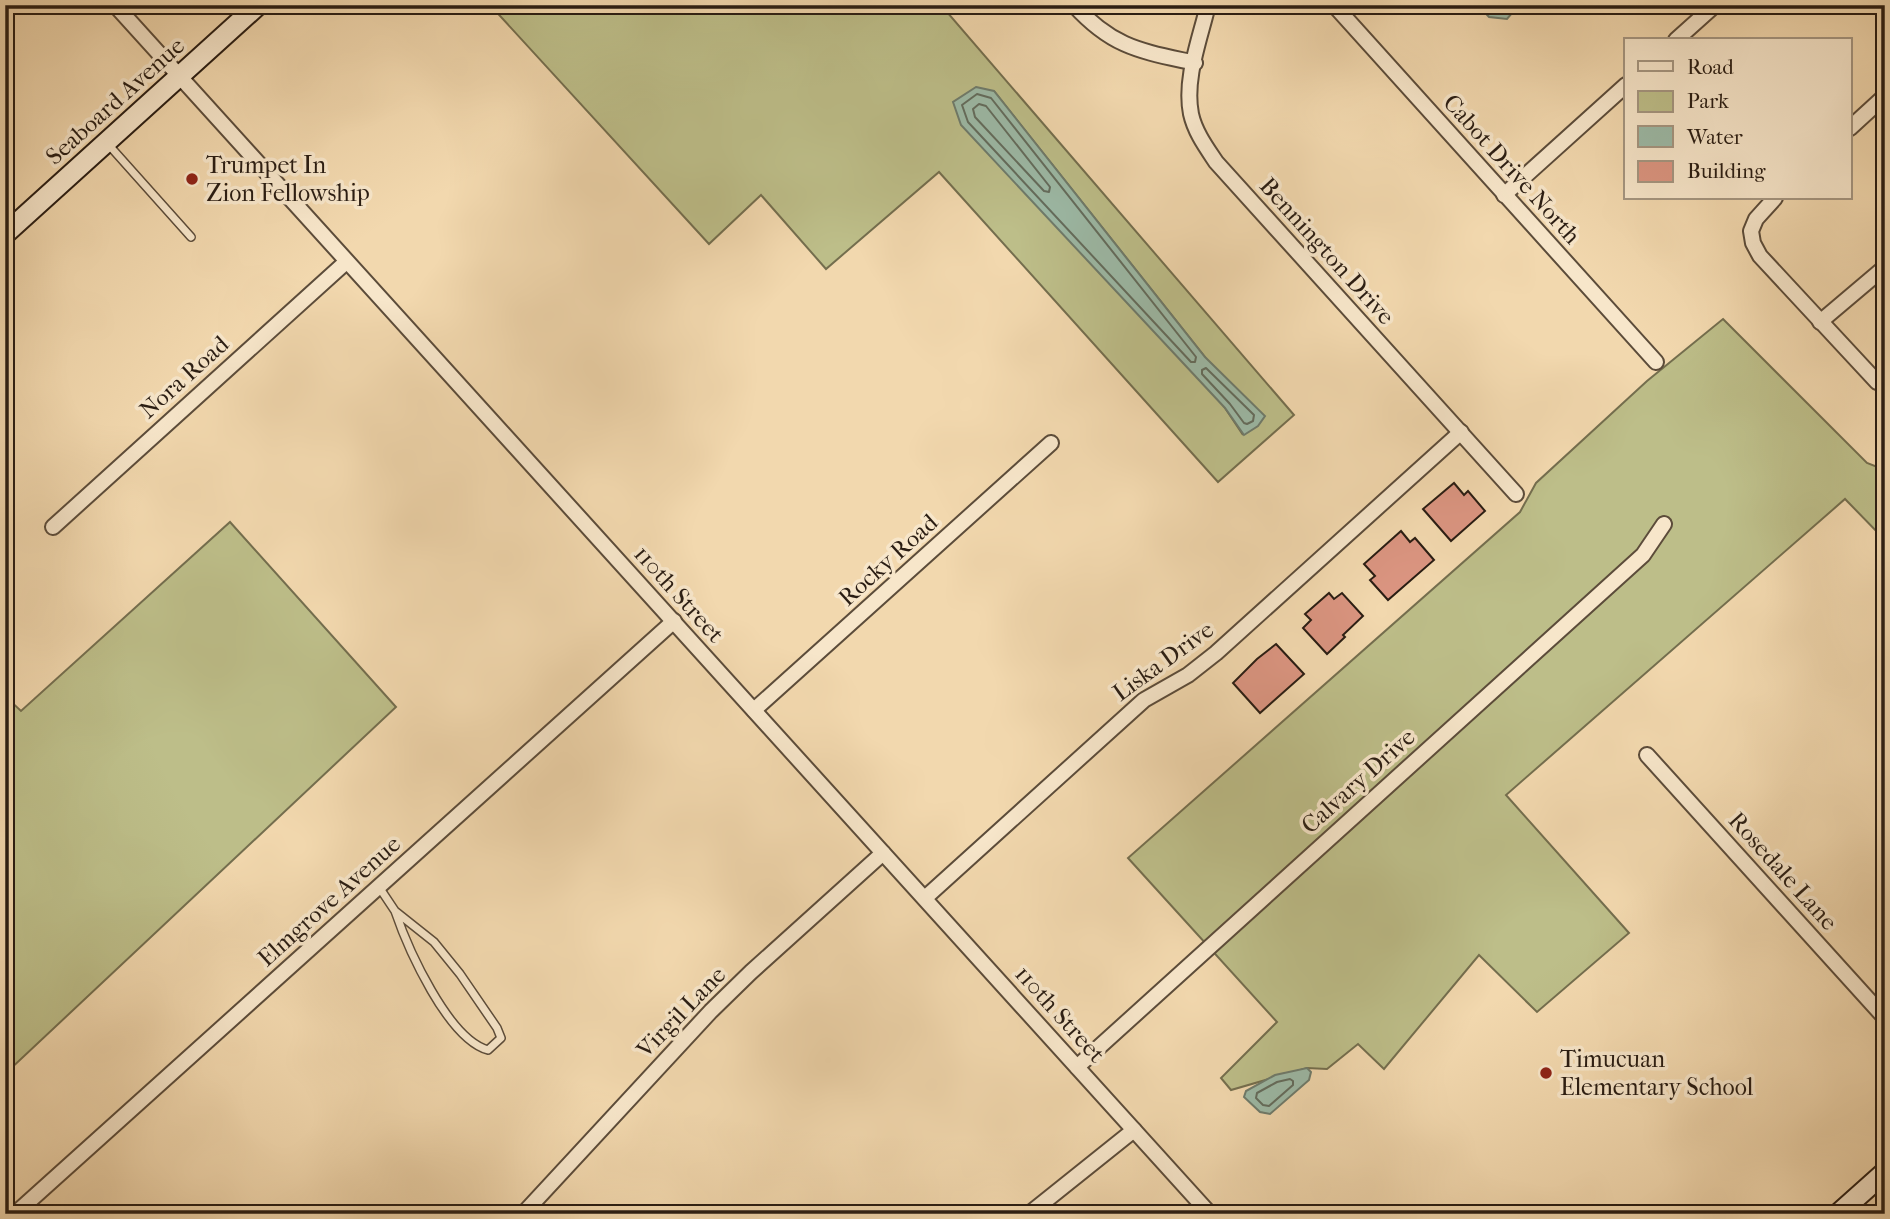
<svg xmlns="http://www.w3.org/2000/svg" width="1890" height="1219" font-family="'IM FELL French Canon',serif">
	<rect width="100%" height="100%" fill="#f2d8ae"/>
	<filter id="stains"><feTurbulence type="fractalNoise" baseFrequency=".00286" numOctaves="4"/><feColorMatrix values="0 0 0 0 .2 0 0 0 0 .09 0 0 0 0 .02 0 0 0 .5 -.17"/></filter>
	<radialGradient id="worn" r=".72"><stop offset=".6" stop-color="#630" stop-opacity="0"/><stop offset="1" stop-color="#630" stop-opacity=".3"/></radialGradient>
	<!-- green -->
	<g fill="#bdbe89" stroke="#746e4e" stroke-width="2" fill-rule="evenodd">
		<path d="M490 5H941L1294 415 1218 482 939 172 826 269 761 195 709 244ZM994 91 1205 357 1243 435 1225 408Z"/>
		<path d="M1723 319 1867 463 1885 470V540L1845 499 1506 795 1629 933 1537 1012 1479 955 1384 1069 1358 1044 1327 1069 1307 1068 1231 1090 1221 1078 1277 1022 1128 858 1520 512 1536 483 1647 381Z"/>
		<path d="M230 522 396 707 5 1074V696L21 711Z"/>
	</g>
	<!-- water -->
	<g fill="#9cbaa7" stroke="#6e7b6c" stroke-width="2">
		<path d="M1478 5H1519L1507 19 1489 17Z"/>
		<path d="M976 87 994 91 1205 357 1265 416 1258 426 1244 435 1225 408 961 125 953 102Z"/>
		<path d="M1307 1068 1311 1072 1309 1080 1270 1114 1260 1112 1244 1097 1246 1091 1275 1075Z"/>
	</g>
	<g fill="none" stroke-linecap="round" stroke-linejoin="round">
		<!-- shore -->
		<g stroke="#636c5d" stroke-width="2">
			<path d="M977 94 991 98 1196 357 1195 362H1191L968 122 962 105Z"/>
			<path d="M979 104 986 106 1050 187 1049 192 1044 191 975 117 973 109Z"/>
			<path d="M1206 368 1254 415 1253 421 1247 424 1244 423 1230 404 1202 374V370Z"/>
			<path d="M1290 1079 1293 1081V1085L1269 1106 1263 1105 1256 1098 1257 1093 1277 1082Z"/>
		</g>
	</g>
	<!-- building -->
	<g fill="#db9581" stroke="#2a1d13" stroke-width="2">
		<path d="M1454 483 1464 495 1468 491 1485 511 1451 541 1423 509Z"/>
		<path d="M1401 531 1410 542 1415 538 1434 560 1388 600 1370 580 1375 576 1364 564Z"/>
		<path d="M1329 593 1334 599 1342 593 1363 616 1343 635 1345 637 1327 654 1303 628 1311 620 1305 614Z"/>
		<path d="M1276 644 1304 674 1260 713 1233 683 1257 659Z"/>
	</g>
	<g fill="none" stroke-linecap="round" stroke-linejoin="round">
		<defs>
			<g id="lane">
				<path d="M107 143 191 237"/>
				<path d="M379 887 395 911 434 942 460 974 497 1028 501 1038 488 1050C448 1039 408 949 395 911"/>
			</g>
			<g id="street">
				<path d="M115 5 1210 1214"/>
				<path d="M1074 5C1113 48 1141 51 1195 63"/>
				<path d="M1208 5C1200 39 1184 79 1191 114 1195 132 1206 147 1216 162L1516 494"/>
				<path d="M1334 5 1656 362"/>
				<path d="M1676 40 1715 5"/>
				<path d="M1850 128 1885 96"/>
				<path d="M1504 195 1626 85"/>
				<path d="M1775 198 1756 219 1751 231 1753 243 1760 256 1877 382 1885 384"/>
				<path d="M1820 322 1885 267"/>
				<path d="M53 527 346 262"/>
				<path d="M754 710 1051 443"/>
				<path d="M1647 755 1885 1018"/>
				<path d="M925 898 1144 700 1188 675 1216 653 1461 432"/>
				<path d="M1077 1067 1643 555 1664 524"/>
				<path d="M15 1214 674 621"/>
				<path d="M523 1214 711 1011 751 972 883 853"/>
				<path d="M1029 1214 1134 1130"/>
			</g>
			<g id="secondary">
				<path d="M5 234 258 5"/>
				<path d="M1838 1214 1885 1172"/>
			</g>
		</defs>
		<!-- lane casing -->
		<use href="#lane" stroke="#5c4c3a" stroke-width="10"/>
		<!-- street casing -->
		<use href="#street" stroke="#5c4c3a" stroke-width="18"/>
		<!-- secondary casing -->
		<use href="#secondary" stroke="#2a1d13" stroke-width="23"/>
		<!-- lane -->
		<use href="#lane" stroke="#f7e6ca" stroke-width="7"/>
		<!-- street -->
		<use href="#street" stroke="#f7e6ca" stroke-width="14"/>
		<!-- secondary -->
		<use href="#secondary" stroke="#f7e6ca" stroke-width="19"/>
	</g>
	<!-- markers -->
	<g fill="#8f2418" stroke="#f7e6ca" stroke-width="2.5">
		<circle cx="192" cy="179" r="7"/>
		<circle cx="1546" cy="1073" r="7"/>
	</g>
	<g text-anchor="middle" stroke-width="7" stroke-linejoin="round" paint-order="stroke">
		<!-- street labels -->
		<g font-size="24" fill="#2a1d13" stroke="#f7e6ca">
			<text transform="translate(115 101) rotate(-42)" y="8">Seaboard Avenue</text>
			<text transform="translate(1512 169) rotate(48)" y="8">Cabot Drive North</text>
			<text transform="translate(1327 251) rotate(48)" y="8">Bennington Drive</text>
			<text transform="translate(184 377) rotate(-42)" y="8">Nora Road</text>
			<text transform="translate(888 560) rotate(-42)" y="8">Rocky Road</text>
			<text transform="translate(679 594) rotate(48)" y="8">110th Street</text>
			<text transform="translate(1163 661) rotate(-36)" y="8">Liska Drive</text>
			<text transform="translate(1358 781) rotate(-42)" y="8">Calvary Drive</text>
			<text transform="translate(1783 871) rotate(48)" y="8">Rosedale Lane</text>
			<text transform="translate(329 901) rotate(-42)" y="8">Elmgrove Avenue</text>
			<text transform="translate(681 1012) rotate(-46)" y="8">Virgil Lane</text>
			<text transform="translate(1060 1014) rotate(48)" y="8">110th Street</text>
		</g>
		<!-- poi labels -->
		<g font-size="24" fill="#2a1d13" stroke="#f7e6ca" text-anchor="start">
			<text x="206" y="173">Trumpet In<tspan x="206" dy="28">Zion Fellowship</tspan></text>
			<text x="1560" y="1067">Timucuan<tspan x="1560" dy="28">Elementary School</tspan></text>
		</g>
	</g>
	<!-- margin -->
	<rect width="1890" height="1219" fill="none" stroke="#f2d8ae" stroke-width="28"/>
	<rect x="7" y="7" width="1876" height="1205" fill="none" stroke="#2a1d13" stroke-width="3.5"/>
	<rect x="14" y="14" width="1862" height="1191" fill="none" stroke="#2a1d13" stroke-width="2"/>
	<!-- legend -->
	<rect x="1624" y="38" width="228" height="161" fill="#f7e6ca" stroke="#a59681" stroke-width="2"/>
	<rect x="1638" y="61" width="35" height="10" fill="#f7e6ca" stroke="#a59681" stroke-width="2"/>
	<text x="1687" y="74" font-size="21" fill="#2a1d13">Road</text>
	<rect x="1638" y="91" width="35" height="21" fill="#bdbe89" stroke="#a59681" stroke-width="2"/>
	<text x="1687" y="108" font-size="21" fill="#2a1d13">Park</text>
	<rect x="1638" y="126" width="35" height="21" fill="#9cbaa7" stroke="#a59681" stroke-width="2"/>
	<text x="1687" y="144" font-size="21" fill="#2a1d13">Water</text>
	<rect x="1638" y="161" width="35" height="21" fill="#db9581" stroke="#a59681" stroke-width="2"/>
	<text x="1687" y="178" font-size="21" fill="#2a1d13">Building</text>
	<rect width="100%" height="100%" filter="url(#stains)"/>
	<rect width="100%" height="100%" fill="url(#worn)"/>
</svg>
